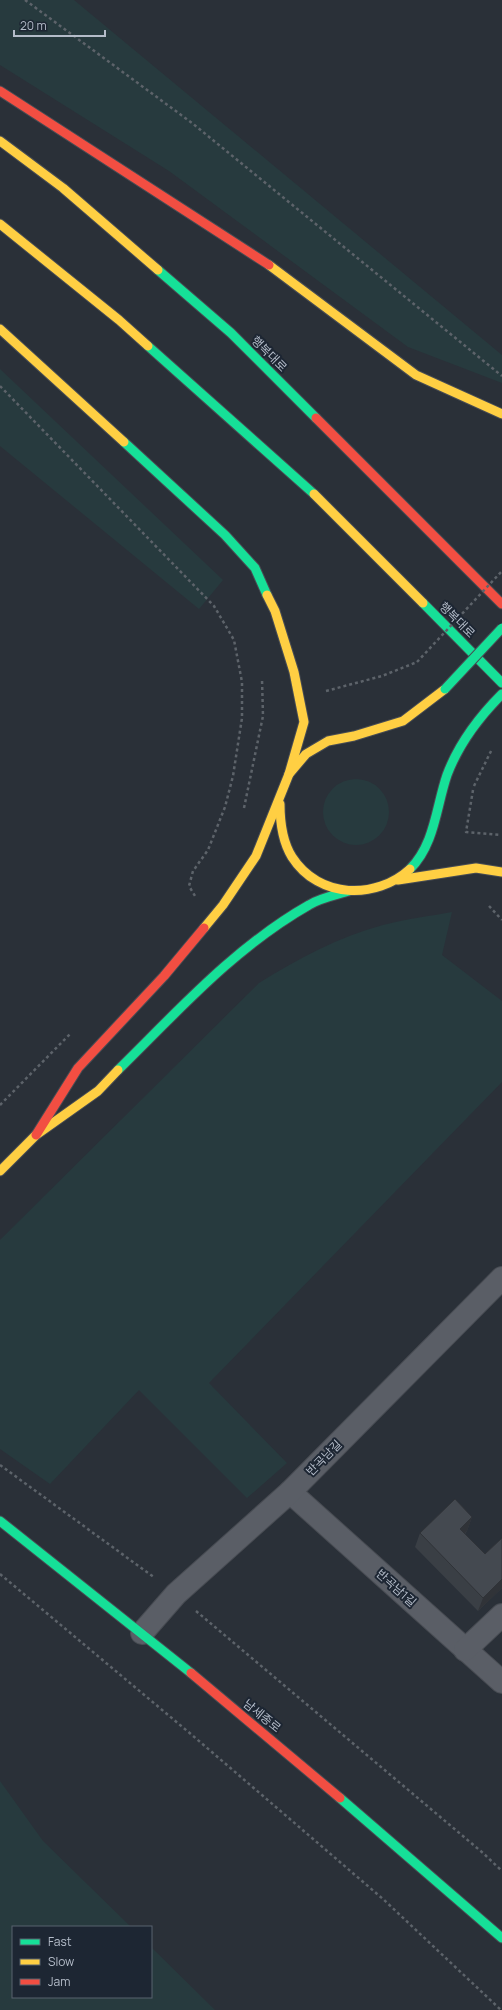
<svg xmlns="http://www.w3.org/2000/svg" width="502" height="2010" font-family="Manrope,'Noto Sans KR',sans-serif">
	<rect width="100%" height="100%" fill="#2a3038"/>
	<!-- green -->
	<g fill="#273a3e">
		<path d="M0 0H74L502 355V383L408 347 169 171 0 65Z"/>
		<path d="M0 369 223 580 199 609 0 446Z"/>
		<circle cx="356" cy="812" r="33"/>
		<path d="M452 912 442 955 502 1001V1082L209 1383 287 1463 247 1498 139 1390 50 1484 0 1449V1240L259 983C298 959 338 937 383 925 406 919 430 916 452 912Z"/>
		<path d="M0 1781 43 1841 131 1927H13V1997H151V1947L215 2010H0Z"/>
	</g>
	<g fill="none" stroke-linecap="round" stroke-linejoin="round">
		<defs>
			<g id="street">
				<path d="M290 1492 502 1682"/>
				<path d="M142 1633 176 1594 290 1492 502 1278"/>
				<path d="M465 1650 502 1615"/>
			</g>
			<g id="fast">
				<path d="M158 270 231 333 316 418"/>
				<path d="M148 346 314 494"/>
				<path d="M124 442 225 535 255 568 267 595"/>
				<path d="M423 603 502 683"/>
				<path d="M410 869C435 844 436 807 447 775 459 743 478 718 502 694"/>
				<path d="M118 1070C178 1011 235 947 309 905 320 898 336 895 349 891"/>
				<path d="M0 1521 191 1673"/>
				<path d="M340 1798 502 1938"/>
			</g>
			<g id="slow">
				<path d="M0 141 63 188 158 270"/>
				<path d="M0 224 119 320 148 346"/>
				<path d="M269 265 416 375 502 414"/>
				<path d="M0 329 124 442"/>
				<path d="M314 494 423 603"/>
				<path d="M267 595 275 611 294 672 304 722 289 774"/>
				<path d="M280 804C280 822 282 841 292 857 319 899 376 900 410 869"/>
				<path d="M398 880 476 868 502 872"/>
				<path d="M204 928 223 905 256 856 289 774 306 754 328 741 354 736 403 721 445 689"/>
				<path d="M0 1171 36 1135 98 1091 118 1070"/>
			</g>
			<g id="jam">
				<path d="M0 91 269 265"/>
				<path d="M316 418 502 604"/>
				<path d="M36 1135 78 1068 164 976 204 928"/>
				<path d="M191 1673 340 1798"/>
			</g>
		</defs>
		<!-- street casing -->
		<use href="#street" stroke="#484c53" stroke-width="24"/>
		<!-- fast casing -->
		<use href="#fast" stroke="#484c53" stroke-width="11"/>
		<!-- slow casing -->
		<use href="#slow" stroke="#484c53" stroke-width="11"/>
		<!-- jam casing -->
		<use href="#jam" stroke="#484c53" stroke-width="11"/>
		<!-- path -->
		<g stroke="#5d636a" stroke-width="2.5" stroke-dasharray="3 3" stroke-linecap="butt">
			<path d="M25 0 192 123 502 376"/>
			<path d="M0 386 214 606 234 640 242 682V718L233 776 225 807 208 850 193 871 189 886 195 896"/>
			<path d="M326 691 382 676 417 662"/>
			<path d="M474 786 492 749"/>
			<path d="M473 790 466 832 501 835"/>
			<path d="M244 808 263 716 262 679"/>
			<path d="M489 906 502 920"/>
			<path d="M0 1105 71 1033"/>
			<path d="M0 1465 155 1578"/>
			<path d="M0 1574 192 1735 383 1899 501 2010"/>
			<path d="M196 1611 483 1853 502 1871"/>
		</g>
		<!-- street -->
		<use href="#street" stroke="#5a5e66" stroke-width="22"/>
		<!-- fast -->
		<use href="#fast" stroke="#16e098" stroke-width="9"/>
		<!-- slow -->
		<use href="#slow" stroke="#ffcf43" stroke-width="9"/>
		<!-- jam -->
		<use href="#jam" stroke="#f24e42" stroke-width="9"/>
		<defs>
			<path id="fast-bridge" d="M445 689 502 628"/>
		</defs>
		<!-- fast-bridge casing -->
		<use href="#fast-bridge" stroke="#484c53" stroke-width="11" stroke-linecap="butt"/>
		<!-- path-bridge -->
		<path stroke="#5d636a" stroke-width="2.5" stroke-dasharray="3 3" stroke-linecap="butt" d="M417 662 502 571"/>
		<!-- fast-bridge -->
		<use href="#fast-bridge" stroke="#16e098" stroke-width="9"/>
	</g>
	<!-- wall -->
	<path fill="#3a3f45" d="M472 1517 467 1531 465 1534 485 1554 502 1538V1588L478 1611 415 1547 420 1533Z"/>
	<!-- shaded-wall -->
	<g fill="#303338">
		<path d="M472 1517 467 1531 455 1543 460 1529Z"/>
		<path d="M502 1579V1588L478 1611 483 1598Z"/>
	</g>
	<!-- building -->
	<path fill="#444950" stroke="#303338" d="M455 1499 472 1517 460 1529 485 1554 502 1538V1579L483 1598 420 1533Z"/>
	<g text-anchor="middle" stroke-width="4" stroke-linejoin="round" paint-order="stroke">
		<!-- street labels -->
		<g font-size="12" fill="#b4bcc9" stroke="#1d2633">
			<text transform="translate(269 354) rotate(45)" y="4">행복대로</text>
			<text transform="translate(457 620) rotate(45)" y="4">행복대로</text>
			<text transform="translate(324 1458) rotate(-45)" y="4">반곡남길</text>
			<text transform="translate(396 1588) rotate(42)" y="4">반곡남1길</text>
			<text transform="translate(262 1716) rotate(39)" y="4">남세종로</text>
		</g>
	</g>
	<!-- legend -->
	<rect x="12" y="1926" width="140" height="72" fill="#1d2633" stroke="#59626f"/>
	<rect x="20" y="1939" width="20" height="6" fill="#16e098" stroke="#59626f"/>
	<text x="48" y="1946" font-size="12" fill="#b4bcc9">Fast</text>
	<rect x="20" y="1959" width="20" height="6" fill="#ffcf43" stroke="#59626f"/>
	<text x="48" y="1966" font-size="12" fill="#b4bcc9">Slow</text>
	<rect x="20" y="1979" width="20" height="6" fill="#f24e42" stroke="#59626f"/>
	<text x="48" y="1986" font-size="12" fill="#b4bcc9">Jam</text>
	<!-- scale -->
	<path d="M14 30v6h91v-6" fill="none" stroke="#b4bcc9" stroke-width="2"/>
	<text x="20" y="30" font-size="12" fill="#b4bcc9" stroke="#1d2633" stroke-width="3" paint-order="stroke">20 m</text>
</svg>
